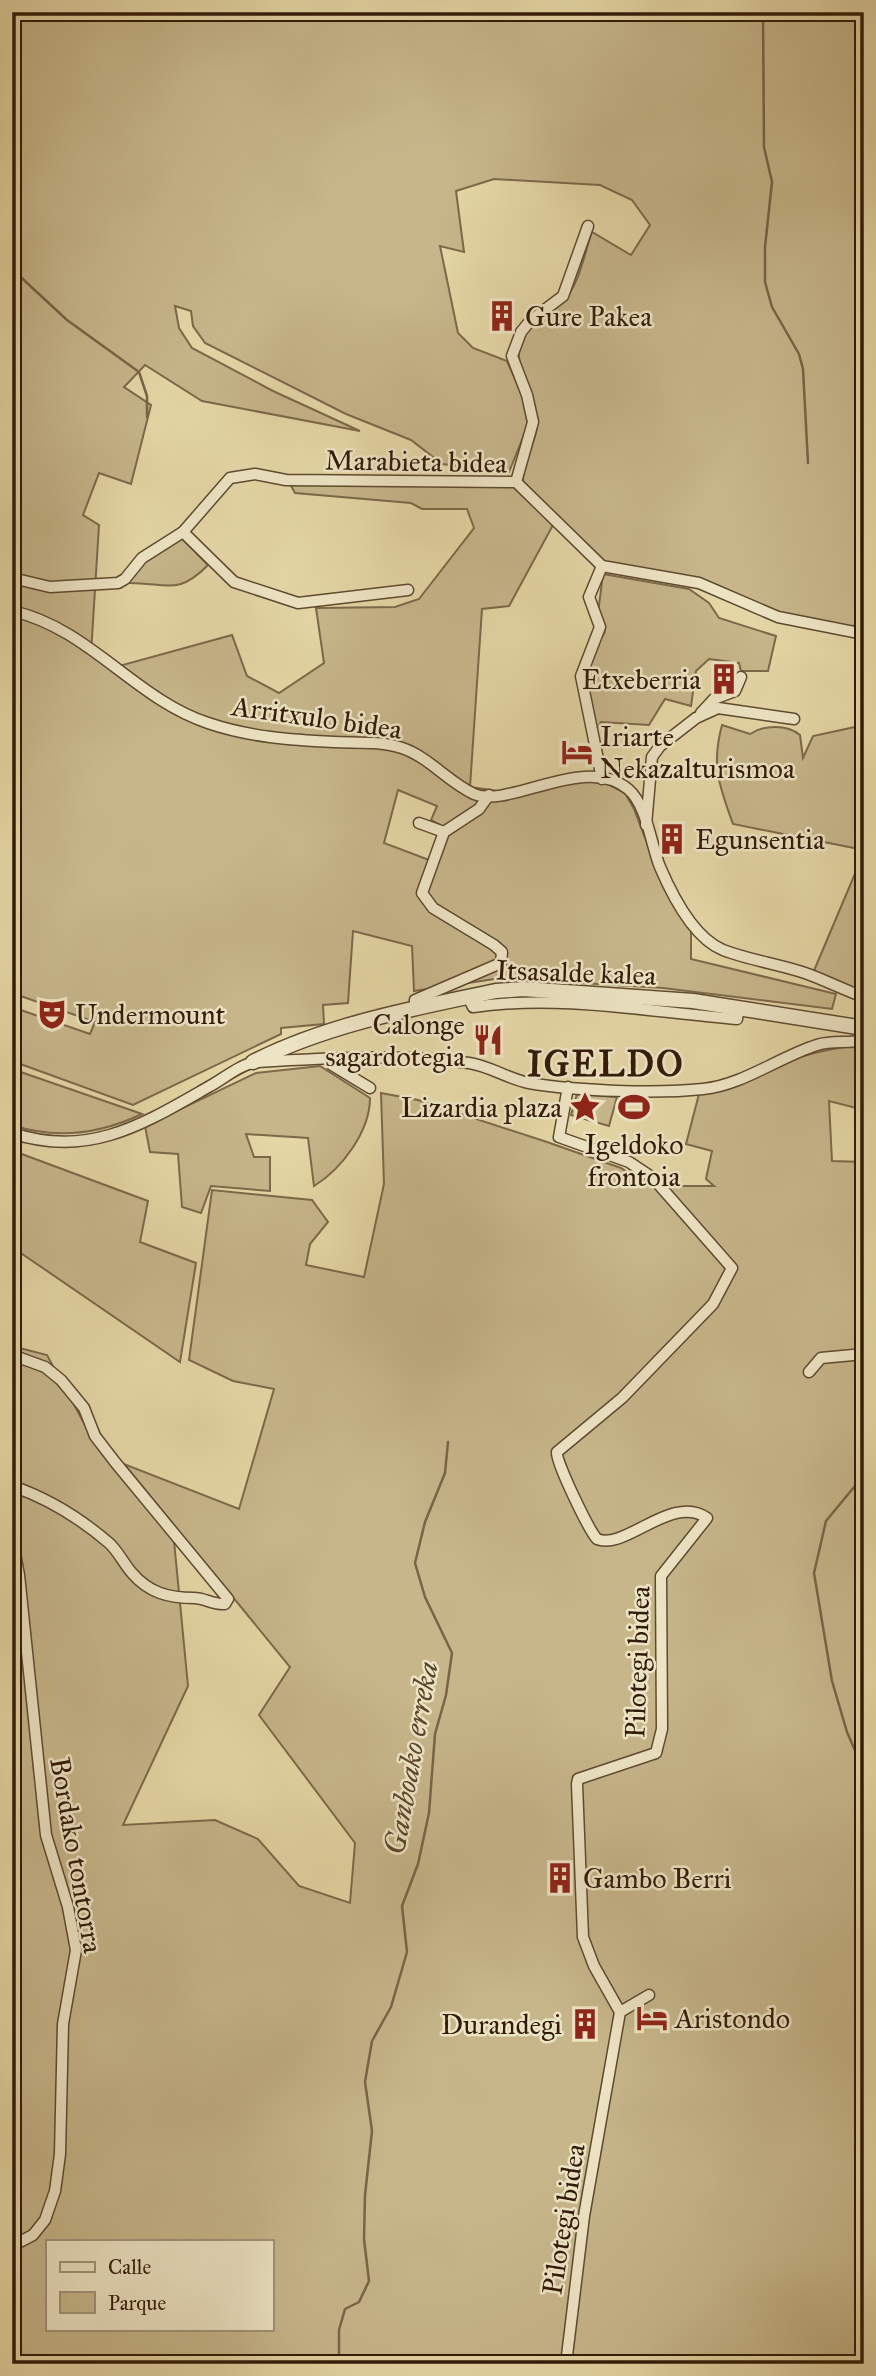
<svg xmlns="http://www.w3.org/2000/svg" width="876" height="2376" font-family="'IM FELL Great Primer',serif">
	<rect width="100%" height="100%" fill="#e4d6a5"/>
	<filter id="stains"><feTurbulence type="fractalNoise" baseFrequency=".00286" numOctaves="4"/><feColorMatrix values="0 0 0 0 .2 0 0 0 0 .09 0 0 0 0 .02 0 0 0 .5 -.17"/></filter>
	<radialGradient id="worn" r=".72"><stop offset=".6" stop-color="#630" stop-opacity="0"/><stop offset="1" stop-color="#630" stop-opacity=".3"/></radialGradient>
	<!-- green -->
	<g fill="#c6b68a" stroke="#7c684a" stroke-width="2" fill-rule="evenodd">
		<path d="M12 12H864V619L848 629 779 616 700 581 605 562 523 482C522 460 539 439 537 419 534 390 507 360 525 332 535 318 552 313 563 301 580 284 584 254 592 232L631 255 650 225 632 200 600 185 494 179 456 191 464 252 440 246 458 333 473 348 507 361 523 397 528 425 509 472 442 464 411 440 346 414 205 343 193 326 191 311 175 306 179 328 192 348 273 391 360 431 202 401 145 365 124 387 151 405 131 484 99 473 83 515 99 525 91 654 112 668 232 635 247 676 279 693 324 663 316 608 395 607 419 599 474 528 467 509H422L411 503 295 493 290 484 514 487 553 525 509 606 482 609 470 787 519 794 581 780 608 784 625 793 634 809 659 874 691 928V959L836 994 832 1009 663 988 501 978 414 991 412 946 353 931 348 1003 323 1005 324 1024 281 1028V1034L133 1105 12 1061V1007L90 1034 95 1022 12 993ZM398 790 437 806 431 820 444 827 429 860 384 843Z"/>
		<path d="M182 538 208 565C177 597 166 582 126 583L146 560Z"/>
		<path d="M603 574 689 589 709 603 719 618 776 636 768 671H741L739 663 709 659 696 671 691 706 665 699 649 725 601 722 594 733 584 681 587 661 605 632 598 613Z"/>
		<path d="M722 725 750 734C763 725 787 724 800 735L803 758 813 736 864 725V850L733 824C719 785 711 766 722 725Z"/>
		<path d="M862 857H864V993L813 973Z"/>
		<path d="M864 1045V1110L829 1101 832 1161 864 1162V2364H12V1346L47 1355 92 1438 174 1541 188 1686 123 1825 215 1820 258 1839 299 1886 350 1903 355 1843 259 1715 290 1667 124 1464 239 1509 274 1389 233 1381 189 1360 212 1190 312 1200 328 1222 310 1244 306 1265 364 1277 384 1184 381 1093 418 1100 547 1142 621 1168 647 1186H714L706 1179 712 1151 686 1144 699 1094C729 1093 747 1075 774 1066 803 1055 833 1047 864 1045ZM47 2241H271V2329H47Z"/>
		<path d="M320 1066 370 1098C370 1131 342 1169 314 1186L308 1138 246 1134 254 1157H270V1191L211 1186 201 1213 182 1207 178 1154 150 1152 145 1126 256 1073Z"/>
		<path d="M12 1069 142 1114C100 1134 57 1140 12 1125Z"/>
		<path d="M577 1094 617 1097 609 1126 571 1115Z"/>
		<path d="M19 1153 148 1201 140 1242 196 1263 180 1362 12 1247V1208Z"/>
	</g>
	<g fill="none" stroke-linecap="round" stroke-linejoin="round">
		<!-- stream -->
		<g stroke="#786547" stroke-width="2.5">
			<path d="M763 12 764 147 772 182 765 247V282L772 307 799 354 803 369 808 463"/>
			<path d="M12 269 67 320 139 372 147 396V417"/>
			<path d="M864 1475 826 1521 814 1573 832 1681 847 1732 864 1771"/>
			<path d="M339 2364V2330L345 2309 359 2302 369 2281 364 2239 365 2195 372 2131 365 2082 372 2041 391 2007 407 1952 402 1906 418 1864 429 1813 435 1734 446 1695 452 1653 425 1597 415 1563 425 1522 445 1473 448 1442"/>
		</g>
		<defs>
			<g id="minor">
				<path d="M516 482 533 422 527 395 512 356 521 332 530 321 563 296 588 226"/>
				<path d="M183 532 234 582 298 603 408 590"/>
				<path d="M602 566 589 597 600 627 581 676 602 779"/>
				<path d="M12 578 50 587 118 583 125 579 142 558 183 532 230 478 255 474 286 480 516 482 602 566 699 583 778 617 864 634"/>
				<path d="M12 611C89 628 135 699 208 723 249 737 291 740 334 742 356 743 381 741 402 748 429 757 448 782 474 794 509 809 585 753 628 789 647 805 651 845 660 867 672 895 694 938 723 950 749 960 778 964 805 973 825 980 844 990 864 997"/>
				<path d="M701 713 714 699 735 691 741 677"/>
				<path d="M419 823 444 832"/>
				<path d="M646 825 652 757 660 746 696 718 718 708 794 719"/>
				<path d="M468 997 473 1007C560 994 650 1012 737 1019L739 1007"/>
				<path d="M415 1010V1000L501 963 502 952 494 945 433 908 422 893 444 832 479 809 489 795"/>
				<path d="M330 1059 332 1065 370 1088"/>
				<path d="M12 1133C90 1159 145 1123 210 1086 223 1079 242 1063 257 1062 326 1058 400 1054 469 1063 490 1066 508 1079 529 1083 576 1091 656 1094 703 1089 743 1085 779 1057 817 1045 832 1040 849 1044 864 1040"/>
				<path d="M12 1168 17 1135"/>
				<path d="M12 1355 45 1367 61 1380 84 1408 95 1436 115 1462 228 1599 225 1604C213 1605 205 1598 194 1598 169 1598 149 1593 132 1573 124 1564 118 1551 109 1543 81 1519 47 1498 12 1486"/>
				<path d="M809 1372 821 1358 864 1354"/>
				<path d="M12 1538 19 1575 46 1835 68 1907 76 1950 63 2024 60 2154 55 2191 45 2220 33 2235 12 2246"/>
				<path d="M620 2012 649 1995"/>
				<path d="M566 2364 584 2216 620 2012 594 1966 583 1937 577 1784 578 1779 656 1753 662 1729 661 1576 707 1518C672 1493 625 1551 597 1539 590 1532 555 1461 557 1452L622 1398 713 1304 732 1268 653 1178 629 1162 559 1137 568 1087"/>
			</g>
			<path id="tertiary" d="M253 1062C328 1024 415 1008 496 991L523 989 693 1001 864 1028"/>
		</defs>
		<!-- minor casing -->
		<use href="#minor" stroke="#5e4a30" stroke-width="13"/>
		<!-- tertiary casing -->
		<use href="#tertiary" stroke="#5e4a30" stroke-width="17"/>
		<!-- minor -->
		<use href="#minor" stroke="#ede4c4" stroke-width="10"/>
		<!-- tertiary -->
		<use href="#tertiary" stroke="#ede4c4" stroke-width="14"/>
	</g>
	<!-- icons -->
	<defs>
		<symbol id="building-bare" viewBox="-9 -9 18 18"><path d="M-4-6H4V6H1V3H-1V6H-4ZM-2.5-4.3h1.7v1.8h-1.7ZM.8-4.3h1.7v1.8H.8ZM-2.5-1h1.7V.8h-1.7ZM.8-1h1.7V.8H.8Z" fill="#8f2418" stroke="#ede4c4" stroke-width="2.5" paint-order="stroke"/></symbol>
		<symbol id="hotel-bare" viewBox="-9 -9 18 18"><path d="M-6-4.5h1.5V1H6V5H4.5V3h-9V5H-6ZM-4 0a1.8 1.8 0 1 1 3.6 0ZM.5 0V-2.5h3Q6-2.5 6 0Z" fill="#8f2418" stroke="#ede4c4" stroke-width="2.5" paint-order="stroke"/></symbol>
		<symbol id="theatre-bare" viewBox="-9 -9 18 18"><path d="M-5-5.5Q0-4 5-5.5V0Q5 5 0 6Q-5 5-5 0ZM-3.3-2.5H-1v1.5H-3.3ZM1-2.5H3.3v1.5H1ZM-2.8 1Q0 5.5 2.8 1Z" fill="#8f2418" stroke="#ede4c4" stroke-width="2.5" paint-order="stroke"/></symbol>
		<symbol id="restaurant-bare" viewBox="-9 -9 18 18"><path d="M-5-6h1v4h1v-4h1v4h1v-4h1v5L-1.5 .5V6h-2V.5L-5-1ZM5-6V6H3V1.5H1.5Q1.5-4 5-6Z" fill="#8f2418" stroke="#ede4c4" stroke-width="2.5" paint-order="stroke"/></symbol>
		<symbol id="sight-bare" viewBox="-9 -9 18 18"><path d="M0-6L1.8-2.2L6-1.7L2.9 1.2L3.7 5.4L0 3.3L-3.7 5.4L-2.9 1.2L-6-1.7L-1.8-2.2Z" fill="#8f2418" stroke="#ede4c4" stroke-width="2.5" paint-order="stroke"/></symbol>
		<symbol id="stadium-bare" viewBox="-9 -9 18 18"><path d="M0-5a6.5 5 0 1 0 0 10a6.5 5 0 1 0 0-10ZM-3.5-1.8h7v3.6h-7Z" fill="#8f2418" stroke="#ede4c4" stroke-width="2.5" paint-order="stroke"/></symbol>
	</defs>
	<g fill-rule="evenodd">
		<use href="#building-bare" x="480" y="294" width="44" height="44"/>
		<use href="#building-bare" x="702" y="657" width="44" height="44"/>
		<use href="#hotel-bare" x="555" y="730" width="44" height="44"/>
		<use href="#building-bare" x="650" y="817" width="44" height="44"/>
		<use href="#theatre-bare" x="30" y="992" width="44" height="44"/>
		<use href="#restaurant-bare" x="466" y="1018" width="44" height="44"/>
		<use href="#sight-bare" x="563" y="1085" width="44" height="44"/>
		<use href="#stadium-bare" x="612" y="1085" width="44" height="44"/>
		<use href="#building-bare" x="538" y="1856" width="44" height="44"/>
		<use href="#hotel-bare" x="630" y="1996" width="44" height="44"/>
		<use href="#building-bare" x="563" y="2002" width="44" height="44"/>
	</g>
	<g text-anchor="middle" stroke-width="5" stroke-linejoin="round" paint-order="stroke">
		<!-- poi labels -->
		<g font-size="28" fill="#321b09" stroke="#ede4c4" text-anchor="start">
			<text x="525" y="326">Gure Pakea</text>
			<text x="701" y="689" text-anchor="end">Etxeberria</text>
			<text x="600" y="746">Iriarte<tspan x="600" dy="32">Nekazalturismoa</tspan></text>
			<text x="695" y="849">Egunsentia</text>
			<text x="75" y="1024">Undermount</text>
			<text x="465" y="1034" text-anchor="end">Calonge<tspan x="465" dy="32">sagardotegia</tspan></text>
			<text x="562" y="1117" text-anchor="end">Lizardia plaza</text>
			<text x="634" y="1154" text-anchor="middle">Igeldoko<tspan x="634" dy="32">frontoia</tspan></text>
			<text x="583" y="1888">Gambo Berri</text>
			<text x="675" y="2028">Aristondo</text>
			<text x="562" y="2034" text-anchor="end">Durandegi</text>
		</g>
		<!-- street labels -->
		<g font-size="28" fill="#321b09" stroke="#ede4c4">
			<text transform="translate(416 461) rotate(1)" y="10">Marabieta bidea</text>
			<text transform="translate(317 717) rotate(8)" y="10">Arritxulo bidea</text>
			<text transform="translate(576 972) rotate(2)" y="10">Itsasalde kalea</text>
			<text transform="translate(637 1662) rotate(-88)" y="10">Pilotegi bidea</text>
			<text transform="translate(77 1855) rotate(80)" y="10">Bordako tontorra</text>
			<text transform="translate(563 2219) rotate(-81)" y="10">Pilotegi bidea</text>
		</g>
		<!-- water labels -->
		<g font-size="30" font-style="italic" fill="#5b462d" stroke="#ede4c4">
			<text transform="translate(411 1758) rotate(-80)" y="10">Ganboako erreka</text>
		</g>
		<!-- district labels -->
		<g font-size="35" font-weight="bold" letter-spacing="2" fill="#321b09" stroke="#ede4c4">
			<text x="606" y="1076">IGELDO</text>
		</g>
	</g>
	<!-- margin -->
	<rect width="876" height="2376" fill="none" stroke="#e4d6a5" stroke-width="42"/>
	<rect x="14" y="14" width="848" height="2348" fill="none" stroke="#321b09" stroke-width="3.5"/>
	<rect x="21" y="21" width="834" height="2334" fill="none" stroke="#321b09" stroke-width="2"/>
	<!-- legend -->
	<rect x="46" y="2240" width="228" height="91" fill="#ede4c4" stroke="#a29479" stroke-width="2"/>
	<rect x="60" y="2262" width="35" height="10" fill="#ede4c4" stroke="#a29479" stroke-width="2"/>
	<text x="108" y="2274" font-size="21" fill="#321b09">Calle</text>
	<rect x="60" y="2292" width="35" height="21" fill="#c6b68a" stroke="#a29479" stroke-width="2"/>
	<text x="108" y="2310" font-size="21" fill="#321b09">Parque</text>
	<rect width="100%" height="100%" filter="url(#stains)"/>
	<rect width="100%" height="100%" fill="url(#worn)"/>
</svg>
